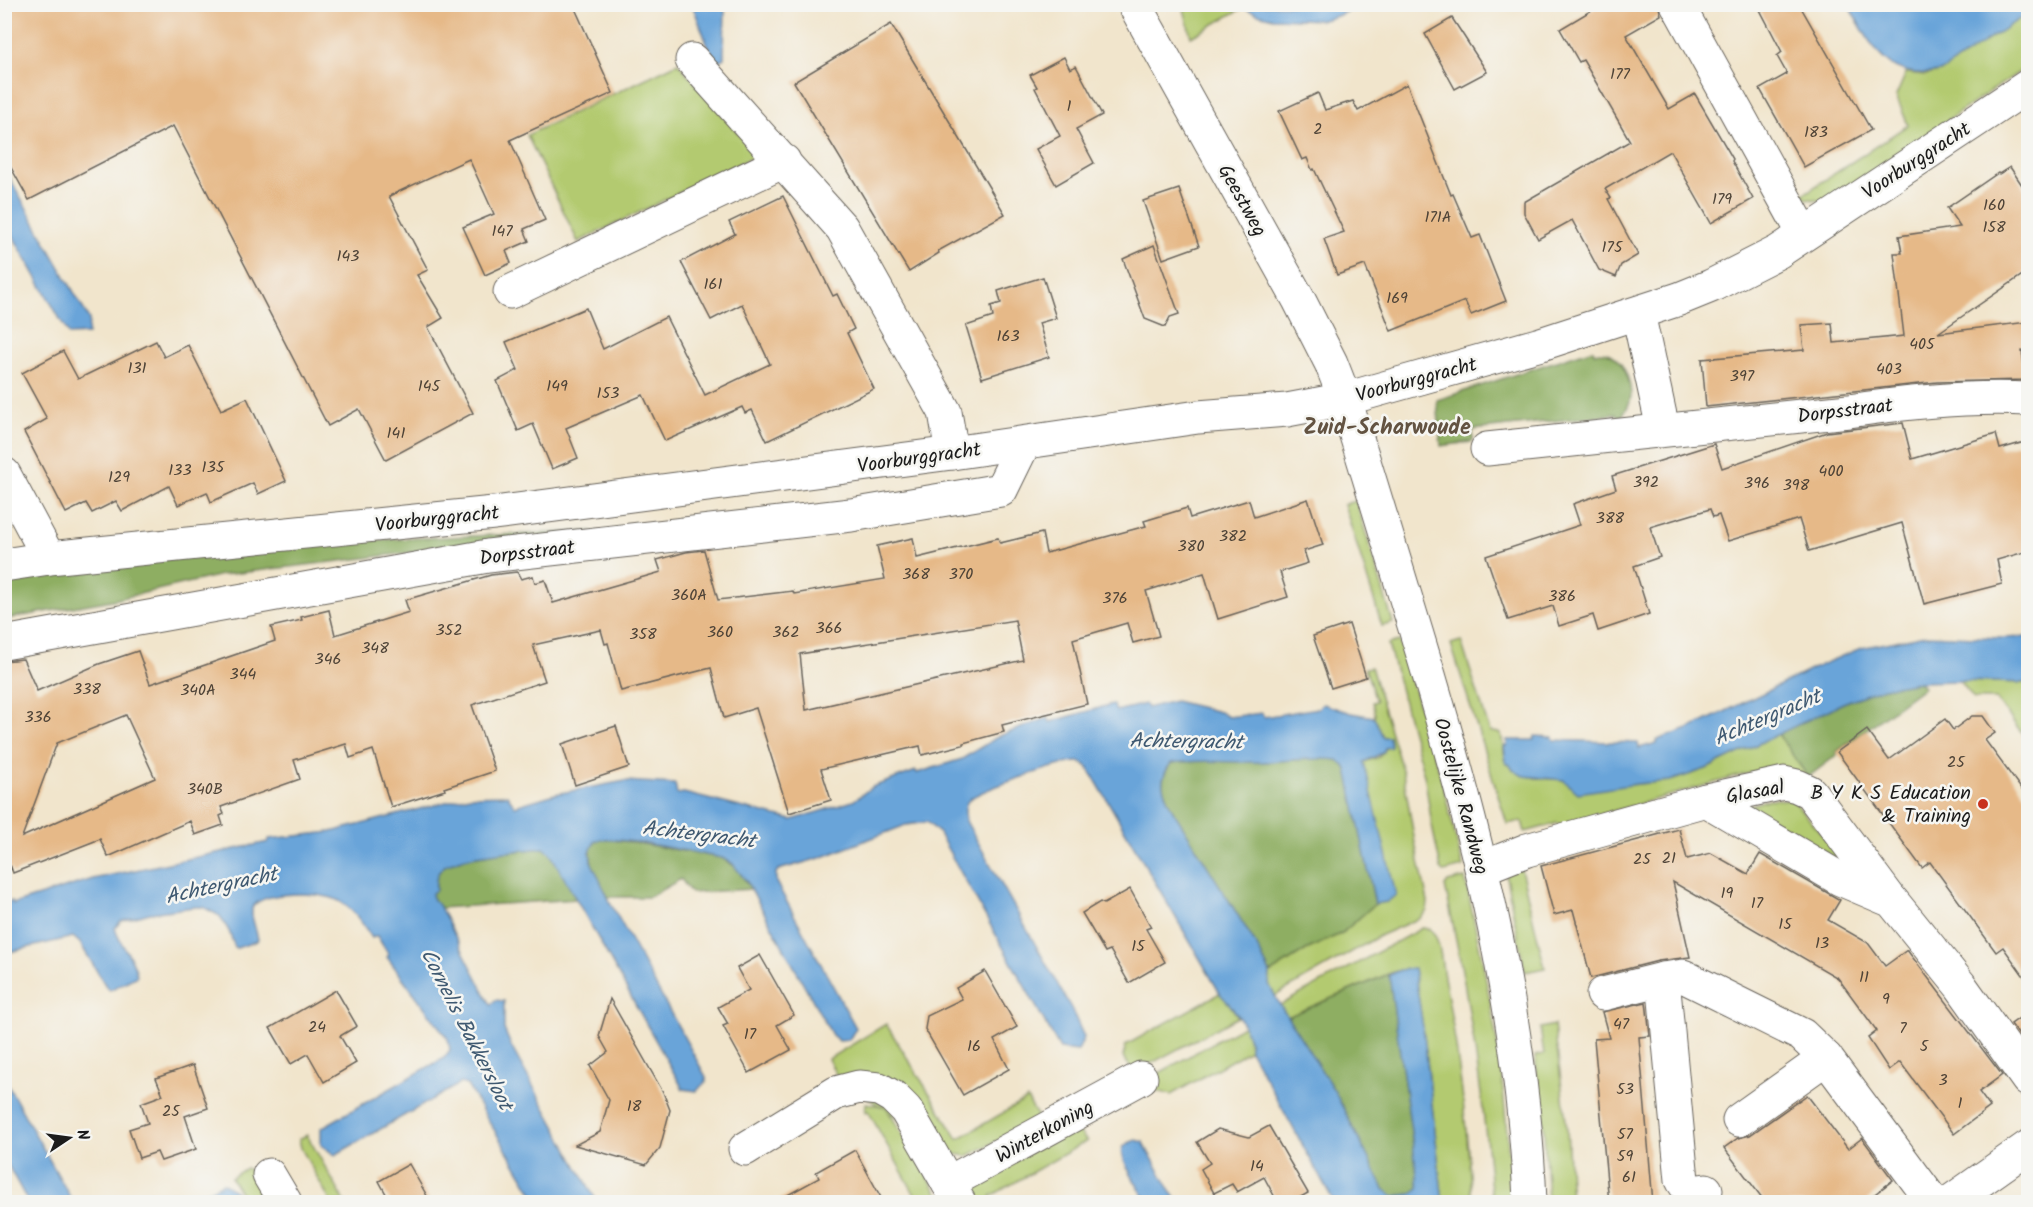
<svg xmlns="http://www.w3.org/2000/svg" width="2033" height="1207" font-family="Kalam,sans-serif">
	<rect width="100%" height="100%" fill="#f6f6f2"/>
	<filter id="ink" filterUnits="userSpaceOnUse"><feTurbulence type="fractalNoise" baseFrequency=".0167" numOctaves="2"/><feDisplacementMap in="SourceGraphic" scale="12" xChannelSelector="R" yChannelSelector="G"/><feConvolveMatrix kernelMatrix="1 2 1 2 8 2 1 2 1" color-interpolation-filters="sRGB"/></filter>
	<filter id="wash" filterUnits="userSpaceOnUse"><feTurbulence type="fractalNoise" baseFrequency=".008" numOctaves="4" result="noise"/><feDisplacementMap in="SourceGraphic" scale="24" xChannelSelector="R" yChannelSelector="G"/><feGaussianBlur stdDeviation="1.35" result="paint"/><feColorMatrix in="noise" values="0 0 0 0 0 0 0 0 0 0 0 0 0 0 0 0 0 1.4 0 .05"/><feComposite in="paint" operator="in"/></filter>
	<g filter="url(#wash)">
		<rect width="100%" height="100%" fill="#f1e5cc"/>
		<!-- green -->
		<g fill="#b3ca6f" stroke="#687346" stroke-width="1.5">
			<path d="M1183 5H1237L1243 8 1191 37Z"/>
			<path d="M2028 13V66L1826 202 1799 197 1908 125 1896 96 1906 73 1925 75 1940 72Z"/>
			<path d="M678 63 757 155 578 242 527 135Z"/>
			<path d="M1356 501 1393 623 1382 626 1344 504Z"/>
			<path d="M1399 641 1441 778 1463 867 1444 872 1441 869 1432 826 1425 779 1388 644Z"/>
			<path d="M1461 641 1490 732 1501 733 1506 764H1509L1513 770 1535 778 1637 784 1670 781 1706 769 1778 734 1808 777 1769 771 1767 768 1559 826 1558 823 1525 832 1522 821 1507 824 1451 644Z"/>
			<path d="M1371 667 1403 773 1415 843 1428 902 1427 911 1420 918 1381 935 1275 996 1269 984 1270 973 1306 950 1342 933 1375 904 1387 902 1364 762 1379 757 1385 748 1390 747 1389 737H1383L1374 717 1375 714 1372 702 1376 701 1365 668Z"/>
			<path d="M1960 681 2028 683V741L1996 699H1974Z"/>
			<path d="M1769 799 1793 800 1847 864 1743 808Z"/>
			<path d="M1521 869 1545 968 1525 972 1505 872Z"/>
			<path d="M1465 878C1478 940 1492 1002 1500 1064 1506 1110 1509 1156 1512 1202H1492C1484 1096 1468 991 1445 886L1448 882Z"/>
			<path d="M1422 928 1430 929C1441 940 1441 962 1444 977 1459 1052 1467 1127 1472 1202H1443L1424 1034 1414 968 1400 970 1388 974 1287 1017 1280 1005Z"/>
			<path d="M1220 993 1230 1005 1238 1017 1137 1071 1131 1068 1123 1057 1126 1045Z"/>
			<path d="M886 1024 958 1139 1027 1099 1040 1120 967 1156 955 1154 945 1149 838 1078 828 1059Z"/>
			<path d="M1554 1025 1567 1129 1571 1202H1548L1543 1116 1535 1056 1544 1054 1540 1028Z"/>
			<path d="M1243 1026 1248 1034 1250 1050 1171 1095 1146 1088 1143 1082Z"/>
			<path d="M866 1103 886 1107 943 1202H919L868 1111 865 1112Z"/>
			<path d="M1074 1126 1087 1141 991 1196 994 1202H974L976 1191 982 1180Z"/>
			<path d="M307 1135 345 1202H328L329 1199 301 1148 299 1139Z"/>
			<path d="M246 1168 255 1173 272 1202H246L231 1178Z"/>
		</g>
		<!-- forest -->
		<g fill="#8eae62" stroke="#55653f" stroke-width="1.5">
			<path d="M1593 349 1594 353C1618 346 1630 376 1631 395 1631 403 1626 410 1621 417L1616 414 1473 430V440L1471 442 1441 446 1437 400Z"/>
			<path d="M593 531 222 575 118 599 5 619V580L277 544Z"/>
			<path d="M1918 682 1924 687 1836 752 1837 755 1808 777 1778 734 1843 703 1883 688Z"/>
			<path d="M1322 758 1338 760 1347 769 1375 904 1342 933 1306 950 1270 973 1257 946 1172 809C1163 789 1157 783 1171 763L1192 760 1263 762Z"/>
			<path d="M601 839 631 842 722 858 736 867 751 889 691 893 681 879 649 897H608C601 882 582 857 595 841Z"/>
			<path d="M544 848 550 853 577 899 440 908 433 900 432 893 436 890C435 882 436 874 442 868 457 854 522 851 544 848Z"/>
			<path d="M1389 974 1419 1188 1411 1194 1394 1196 1384 1189 1334 1090 1287 1017Z"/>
		</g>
		<!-- water -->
		<g fill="#69a4d9" stroke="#42607a" stroke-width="1.5">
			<path d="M692 5H725L724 58 717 62C705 45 701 24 692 5Z"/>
			<path d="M1237 5H1360L1337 16 1323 20 1273 18 1258 14Z"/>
			<path d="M1936 5 1942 7 1957 4 2028 5V13L1940 72C1882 81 1874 46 1848 5Z"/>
			<path d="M4 168 89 319 88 334 69 335 5 222Z"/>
			<path d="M1925 635 2002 638 2028 637V683L1962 681 1918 682 1883 688 1843 703 1706 769 1670 781 1637 784 1578 793 1563 780 1523 776 1513 770 1509 764H1506L1504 746H1507V740H1534L1535 736 1553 737 1554 740 1638 743 1639 748 1657 743V740L1691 728 1823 664 1861 648Z"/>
			<path d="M1175 701 1220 712 1228 717 1262 713 1264 717 1318 708 1323 704 1351 713 1374 717 1383 737H1389L1391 747 1385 748 1384 752 1364 762 1396 895 1387 902 1375 904 1347 769 1338 760C1313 757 1289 761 1264 762 1233 763 1202 759 1171 763 1157 782 1163 789 1172 809L1257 946 1270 973 1269 984 1280 1005 1334 1090 1384 1189 1394 1196 1411 1194 1419 1188 1389 975 1400 970 1414 968 1424 1034 1443 1202H1334L1250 1050C1249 1029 1236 1010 1221 995L1089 769C1086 765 1083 762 1078 762 1065 761 980 790 970 799 963 805 965 813 966 821L1071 1008 1084 1037 1078 1051 1060 1049 938 832 927 822 906 825 820 858 778 870 776 873V882L856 1028 849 1040 839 1041 832 1035 747 882 732 863 722 858C693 853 620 835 595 841L590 852 591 861 612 906 706 1077V1082L696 1091 683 1089 550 853 544 848C521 851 457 854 442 868 436 874 435 882 436 890L432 893 433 900 439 905 491 1005 495 1000 504 1001V1029L512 1048 597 1202H538L467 1085 461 1083 335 1155 321 1145V1128L444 1058 450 1050 448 1039 387 957 389 955 377 936 372 938C363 925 353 907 337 900 320 892 263 890 252 908V916L258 939 257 941 237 948H235L229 931 220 916 203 907H194L150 913 121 921 115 928C119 945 135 958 137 976L110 990 107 988 80 943 73 937 5 953V903L12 901 13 904 93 879 268 842 269 839 331 832 469 796 507 795 515 806 555 794 625 781 675 784 677 794 684 793 792 820 853 801 872 787 916 771 917 773 962 759 999 736 1048 718 1050 722 1113 704 1116 711 1145 704 1147 708Z"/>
			<path d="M5 1080 73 1202H28L5 1160Z"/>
			<path d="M1136 1140 1143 1142 1177 1202H1148C1142 1193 1118 1158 1123 1148 1126 1143 1131 1142 1136 1140Z"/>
			<path d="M223 1183 236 1192 237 1202H187Z"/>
		</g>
		<g id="blocks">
			<!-- building -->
			<g fill="#e6b988" fill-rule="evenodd">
				<path d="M4 4H573L613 93 510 140 545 220 524 229 529 241 506 251 511 263 485 275 463 227 494 214 469 159 389 196 428 270 417 275 443 318 428 327 473 413 386 460 359 409 328 426 173 126 29 200 4 155Z"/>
				<path d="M1602 4H1658L1661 15 1626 35 1669 109 1695 94 1733 159 1732 161 1753 199 1711 223 1670 151 1605 189 1611 198 1608 199 1638 255 1621 265 1616 277 1599 270 1572 220 1538 239 1524 213V202L1630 141 1583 60 1579 62 1560 29Z"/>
				<path d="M1757 4H1799L1871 130 1804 167 1760 89 1787 74 1777 56 1782 52Z"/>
				<path d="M1452 18 1487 72 1455 89 1425 34Z"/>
				<path d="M891 24 1005 214 938 251 939 253 909 272 794 82Z"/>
				<path d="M1064 57 1070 69 1076 66 1102 115 1076 129 1094 163 1056 185 1036 149 1060 136 1035 88 1037 87 1030 75Z"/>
				<path d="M1407 84 1451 195 1453 194 1472 238 1480 235 1506 301 1471 315 1465 301 1391 331 1365 265 1337 275 1324 239 1344 232 1314 169 1312 170 1307 158 1302 160 1279 111 1318 93 1325 110 1353 101 1358 111Z"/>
				<path d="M2010 167 2028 194V271L1938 333 2028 322V350L2022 351 2026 380 1937 382 1706 407 1702 359 1804 350 1801 325 1832 323 1834 343 1904 336 1894 253H1902L1899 236 1960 227 1947 208 1998 173 1999 174Z"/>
				<path d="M1179 189 1199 246 1163 259 1143 201Z"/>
				<path d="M783 196 833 296 837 294 854 329 847 333 874 389 767 441 752 410 745 413 742 407 665 441 643 395 566 428 578 458 552 469 533 424 518 431 497 381 518 370 506 342 586 308 603 349 666 317 705 395 770 364 742 304 711 320 681 262 735 234 729 222Z"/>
				<path d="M1154 245 1179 314 1170 317 1165 327 1145 319 1123 259Z"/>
				<path d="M1043 277 1056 318 1039 323 1049 357 982 378 966 326 993 317 991 306 1001 303 998 291Z"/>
				<path d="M156 341 164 357 188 345 221 410 247 398 286 481 258 494 253 483 211 502 207 492 178 505 169 486 122 511 116 501 92 513 86 503 66 513 24 432 47 419 22 373 63 351 78 379Z"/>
				<path d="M1903 423 1912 459 1996 434 2000 449 2028 441V551L1997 560 2002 584 1924 604 1902 523 1809 551 1799 519 1728 541 1719 515 1713 517 1710 509 1650 527 1660 557 1634 566 1649 614 1598 631 1593 615 1559 626 1553 606 1508 620 1486 556 1580 525 1573 504 1616 489 1612 476 1714 444 1722 468 1827 432Z"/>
				<path d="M1308 499 1323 545 1304 551 1308 563 1280 572 1288 597 1218 619 1204 573 1146 591 1159 636 1133 643 1127 623 1073 639 1087 704 1002 725 1004 732 963 743V745L922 755 920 746 821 769 831 800 789 813 756 708 724 718 711 668 621 691 608 643 605 644 601 630 533 645 545 681 472 705 495 771 444 788 445 790 391 807 373 750 350 758 346 744 294 760 300 779 221 807 224 814 220 816 223 825 195 835 190 821 108 857 100 839 13 873 11 867 8 875H4V661L23 659 37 691 99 664 138 651 150 684 275 641 271 627 302 620 301 617 329 610 335 635 409 612 405 600 491 575 517 572 521 579 533 576 535 583 545 580 553 603 661 572 657 560 686 552 704 550 718 600 793 591 794 594 885 579 877 546 913 538 917 558 998 538 1000 543 1042 533 1046 553 1146 526 1144 521 1187 508 1190 518 1249 500 1254 517ZM1015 620 1023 660 806 710 800 654ZM126 715 155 778 22 837 57 743Z"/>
				<path d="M1349 624 1366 677 1331 688 1313 636Z"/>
				<path d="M1972 716H1983L1995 733 1985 740 2028 798V982L2003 947 1996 952 1930 862 1922 868 1837 752 1867 730 1889 760 1945 719 1953 730Z"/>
				<path d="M616 726 629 767 575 785 562 744Z"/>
				<path d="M1679 829 1687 859 1711 853 1748 874 1760 854 1840 900 1828 920 1868 943 1885 966 1907 950 2002 1075 1979 1092 1990 1107 1954 1134 1900 1062 1889 1070 1868 1038 1877 1031 1838 978 1673 882 1690 957 1658 961 1591 978 1573 910 1554 915 1541 866Z"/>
				<path d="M1130 889 1151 927 1146 929 1165 962 1129 983 1110 950 1105 952 1082 913 1100 902 1104 904Z"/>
				<path d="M760 955 794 1015 777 1025 791 1050 749 1073 723 1026 728 1024 718 1007 749 990 737 968Z"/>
				<path d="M985 971 1017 1027 994 1040 1009 1069 963 1095 925 1029 927 1016 962 999 956 988Z"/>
				<path d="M336 990 357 1026 340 1036 356 1063 324 1082 308 1054 291 1064 270 1028Z"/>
				<path d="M610 999 663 1092 670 1110 660 1148 646 1165 575 1145 600 1132 609 1100 590 1066 608 1052 599 1036Z"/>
				<path d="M1646 1002 1650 1036 1639 1037 1653 1203H1609L1594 1039 1609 1038 1602 1012Z"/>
				<path d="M2028 1012V1048L2011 1024Z"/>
				<path d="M193 1065 208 1108 185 1116 196 1149 161 1161 157 1152 139 1158 129 1129 148 1123 141 1103 163 1095 156 1078Z"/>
				<path d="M1807 1095 1848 1149 1862 1138 1893 1180 1863 1203H1766L1724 1148 1738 1138 1750 1135Z"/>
				<path d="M1269 1126 1308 1193 1290 1203H1278L1264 1177 1237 1192 1232 1184 1214 1193 1201 1169 1210 1163 1197 1142 1218 1129 1249 1137Z"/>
				<path d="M855 1150 884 1203H773L819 1178 816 1172Z"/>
				<path d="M409 1164 431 1203H391L379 1181Z"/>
			</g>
		</g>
	</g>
	<g filter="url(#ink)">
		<use href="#blocks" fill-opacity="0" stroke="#67625a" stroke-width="1.5"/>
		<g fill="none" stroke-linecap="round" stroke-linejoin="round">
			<defs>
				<g id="minor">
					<path d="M1134 4 1299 300 1331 363 1345 399C1367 470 1388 541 1410 612 1469 804 1522 1000 1530 1202"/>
					<path d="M1677 4 1804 234"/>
					<path d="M692 60 842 228 945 412 952 453"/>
					<path d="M510 292 784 161"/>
					<path d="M1638 313 1663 429"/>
					<path d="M1487 449 1849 411C1909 402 1968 396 2028 399"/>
					<path d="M4 474 49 558"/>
					<path d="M4 565 49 558 494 513 952 453 1198 417 1287 410 1345 399 1541 344 1679 299 1711 286 1778 252 2028 86"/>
					<path d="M4 643 488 556 851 515 1001 490 1024 443"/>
					<path d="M1706 800 1784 783 1797 786 1810 792 1890 899"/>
					<path d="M1482 868 1527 850 1706 800 1840 879 1892 901 1960 985 2028 1080"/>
					<path d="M1603 994 1663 979"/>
					<path d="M1739 1120 1826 1058"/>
					<path d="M745 1149 836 1093 859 1087 879 1089 893 1097 906 1110 959 1202"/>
					<path d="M269 1175 285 1202"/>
					<path d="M948 1183 1141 1078"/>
					<path d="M1706 1190 1690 1192 1682 1180 1663 979 1683 976 1802 1035 1826 1058 1933 1202"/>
					<path d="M1950 1202 2028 1147"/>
				</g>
			</defs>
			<!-- minor casing -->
			<use href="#minor" stroke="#67625a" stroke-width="35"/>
			<!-- minor -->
			<use href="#minor" stroke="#fff" stroke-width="33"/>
		</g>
	</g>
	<!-- markers -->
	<circle fill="#c8321e" stroke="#f6f6f2" stroke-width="2" cx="1983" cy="804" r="6"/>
	<g text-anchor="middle" stroke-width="5" stroke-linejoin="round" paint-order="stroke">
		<!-- number labels -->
		<g font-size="16" fill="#4e4337">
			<text x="1620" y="79">177</text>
			<text x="1069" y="111">1</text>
			<text x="1318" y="134">2</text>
			<text x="1816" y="137">183</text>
			<text x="1722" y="204">179</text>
			<text x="1994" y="210">160</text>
			<text x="1438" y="222">171A</text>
			<text x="1994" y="232">158</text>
			<text x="502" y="236">147</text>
			<text x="1612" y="252">175</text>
			<text x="348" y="261">143</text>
			<text x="713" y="289">161</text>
			<text x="1397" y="303">169</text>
			<text x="1008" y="341">163</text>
			<text x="1922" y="349">405</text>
			<text x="137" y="373">131</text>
			<text x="1889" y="374">403</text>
			<text x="1742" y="381">397</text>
			<text x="429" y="391">145</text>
			<text x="557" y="391">149</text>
			<text x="608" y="398">153</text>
			<text x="396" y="438">141</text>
			<text x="213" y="472">135</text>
			<text x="180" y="475">133</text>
			<text x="1831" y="476">400</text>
			<text x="119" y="482">129</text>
			<text x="1646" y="487">392</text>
			<text x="1757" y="488">396</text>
			<text x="1796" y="490">398</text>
			<text x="1610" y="523">388</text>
			<text x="1233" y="541">382</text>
			<text x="1191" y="551">380</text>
			<text x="916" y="579">368</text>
			<text x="961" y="579">370</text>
			<text x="689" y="600">360A</text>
			<text x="1562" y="601">386</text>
			<text x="1115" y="603">376</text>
			<text x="829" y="633">366</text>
			<text x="449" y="635">352</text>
			<text x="720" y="637">360</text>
			<text x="786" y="637">362</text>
			<text x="643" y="639">358</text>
			<text x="375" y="653">348</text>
			<text x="328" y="664">346</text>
			<text x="243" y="679">344</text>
			<text x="87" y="694">338</text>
			<text x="198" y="695">340A</text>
			<text x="38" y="722">336</text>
			<text x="1956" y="767">25</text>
			<text x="205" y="794">340B</text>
			<text x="1669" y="863">21</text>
			<text x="1642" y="864">25</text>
			<text x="1727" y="898">19</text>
			<text x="1757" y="908">17</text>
			<text x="1785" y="929">15</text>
			<text x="1822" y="948">13</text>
			<text x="1138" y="951">15</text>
			<text x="1864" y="982">11</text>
			<text x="1886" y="1004">9</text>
			<text x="1621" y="1029">47</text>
			<text x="317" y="1032">24</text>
			<text x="1903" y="1033">7</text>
			<text x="750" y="1039">17</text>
			<text x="974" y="1051">16</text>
			<text x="1924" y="1051">5</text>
			<text x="1943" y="1085">3</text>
			<text x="1625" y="1094">53</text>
			<text x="1960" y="1108">1</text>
			<text x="634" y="1111">18</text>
			<text x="171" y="1116">25</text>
			<text x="1625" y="1139">57</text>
			<text x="1625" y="1161">59</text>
			<text x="1257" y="1171">14</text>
			<text x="1629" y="1182">61</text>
		</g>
		<!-- street labels -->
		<g font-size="20" fill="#1c1c1c" stroke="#f6f6f2">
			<text transform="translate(1916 160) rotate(-33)" y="7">Voorburggracht</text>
			<text transform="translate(1243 200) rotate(61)" y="7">Geestweg</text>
			<text transform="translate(1416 379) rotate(-15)" y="7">Voorburggracht</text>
			<text transform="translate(1845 410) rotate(-7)" y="7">Dorpsstraat</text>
			<text transform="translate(919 457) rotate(-8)" y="7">Voorburggracht</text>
			<text transform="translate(437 518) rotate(-6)" y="7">Voorburggracht</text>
			<text transform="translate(527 552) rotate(-7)" y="7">Dorpsstraat</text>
			<text transform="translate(1755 791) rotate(-10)" y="7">Glasaal</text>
			<text transform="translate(1462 796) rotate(75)" y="7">Oostelijke Randweg</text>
			<text transform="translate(1044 1131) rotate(-29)" y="7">Winterkoning</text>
		</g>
		<!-- poi labels -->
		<g font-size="20" fill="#1c1c1c" stroke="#f6f6f2" text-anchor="end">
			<text x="1971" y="799">B Y K S Education<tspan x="1971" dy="23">&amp; Training</tspan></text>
		</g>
		<!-- water labels -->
		<g font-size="21" font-style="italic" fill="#3f5971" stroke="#f6f6f2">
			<text transform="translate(1767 717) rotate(-23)" y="7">Achtergracht</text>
			<text transform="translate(1186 741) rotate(1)" y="7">Achtergracht</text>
			<text transform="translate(699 834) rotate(7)" y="7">Achtergracht</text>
			<text transform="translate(221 885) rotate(-12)" y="7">Achtergracht</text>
			<text transform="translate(467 1029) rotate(63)" y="7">Cornelis Bakkersloot</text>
		</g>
		<!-- quarter labels -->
		<g font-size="22" font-weight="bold" fill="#635342" stroke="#f6f6f2">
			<text x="1387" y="434">Zuid-Scharwoude</text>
		</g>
	</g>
	<!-- margin -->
	<rect width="2033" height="1207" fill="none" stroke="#f6f6f2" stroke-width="24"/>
	<!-- north arrow -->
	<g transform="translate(69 1138) rotate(77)" stroke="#f6f6f2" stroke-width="4.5" paint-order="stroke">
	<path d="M0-4.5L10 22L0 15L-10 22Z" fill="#1c1c1c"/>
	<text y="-9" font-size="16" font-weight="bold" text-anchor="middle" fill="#1c1c1c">N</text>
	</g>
</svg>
